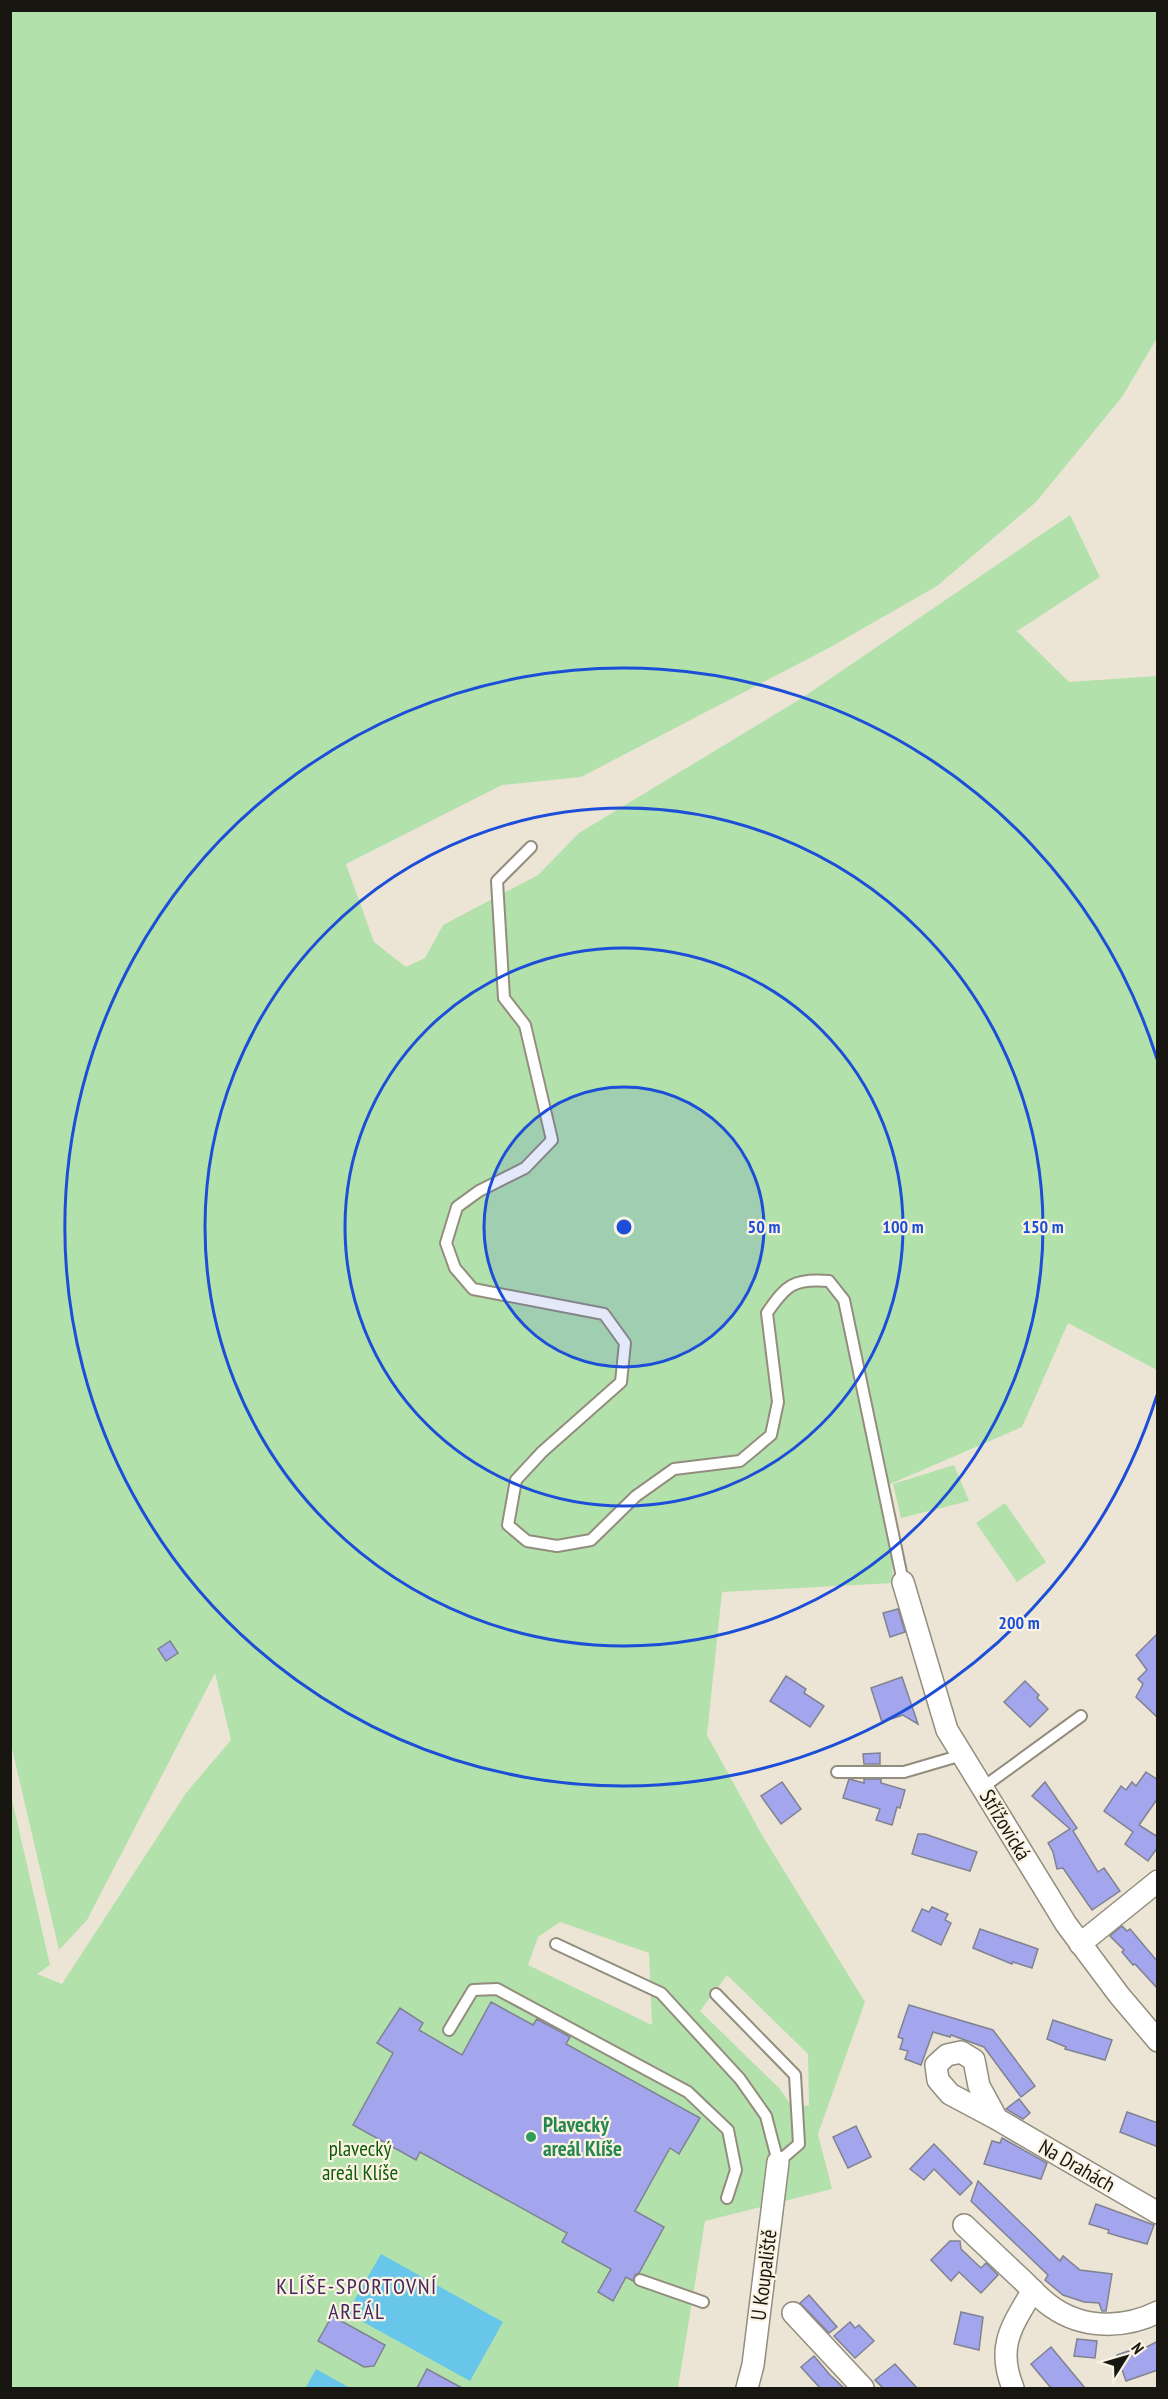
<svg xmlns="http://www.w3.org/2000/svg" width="1168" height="2399" font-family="'PT Sans Narrow',sans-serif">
	<rect width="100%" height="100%" fill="#ece5d5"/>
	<!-- green -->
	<g fill="#b2e1ac" fill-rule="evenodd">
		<path d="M11 11H1157V338L1122 397 1036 502 937 586 827 649 581 777 502 785 346 864 374 942 406 967 425 958 443 925 538 875 579 833 802 698 1070 515 1100 577 1017 631 1069 682 1157 676V1370L1068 1323 1022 1427 888 1485 893 1583 722 1592 707 1735 762 1835 865 2002 818 2134 832 2189 705 2221 678 2388H11L10 1791 50 1965 37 1974 62 1984 186 1793 231 1740 215 1673 87 1920 59 1950 10 1740ZM560 1922 649 1953 652 2025 528 1965 538 1937ZM727 1975 808 2054 809 2105 793 2108 780 2089 700 2011Z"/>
		<path d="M954 1465 969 1501 901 1518 893 1484Z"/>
		<path d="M1005 1503 1046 1562 1017 1582 976 1523Z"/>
	</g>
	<!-- water -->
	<g fill="#68c6ea">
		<path d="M381 2254 503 2322 470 2381 347 2313Z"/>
		<path d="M316 2369 350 2388H309L306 2387Z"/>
	</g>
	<!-- building -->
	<g fill="#a3a6ed" stroke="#808291" stroke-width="1.5">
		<path d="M898 1609 905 1632 890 1637 883 1613Z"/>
		<path d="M1158 1633V1718L1136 1697 1143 1684 1138 1679 1147 1670 1136 1655Z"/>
		<path d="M170 1641 178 1653 166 1661 158 1649Z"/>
		<path d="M786 1676 806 1689 804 1693 824 1706 810 1727 770 1701Z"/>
		<path d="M902 1677 918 1724 903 1715 882 1722 871 1688Z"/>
		<path d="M1025 1681 1039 1695 1037 1698 1048 1709 1030 1727 1004 1702Z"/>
		<path d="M880 1753V1764H864L863 1754Z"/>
		<path d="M1146 1772 1158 1780V1798L1139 1825 1158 1837V1847L1148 1861 1125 1844 1133 1832 1104 1811 1121 1786 1126 1790 1132 1782 1136 1786Z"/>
		<path d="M849 1779 864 1783V1779H881V1783L905 1790 900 1808 897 1807 892 1825 876 1820 880 1809 843 1798Z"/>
		<path d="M782 1782 801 1809 781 1824 761 1796Z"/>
		<path d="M1045 1782 1077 1828 1073 1831 1098 1872 1104 1868 1120 1891 1092 1910 1063 1868 1057 1869 1053 1852 1048 1843 1070 1829 1032 1796Z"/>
		<path d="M918 1834H925L977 1852 970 1871 912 1854Z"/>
		<path d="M932 1907 948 1914 945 1920 951 1923 941 1945 912 1931 922 1909 929 1912Z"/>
		<path d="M1122 1926 1127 1931 1130 1929 1158 1962V1989L1135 1964 1133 1965 1122 1952 1124 1950 1110 1936Z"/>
		<path d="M980 1929 1038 1949 1032 1968 1013 1962 1012 1964 973 1948Z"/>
		<path d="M491 2002 533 2025 537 2019 570 2037 566 2044 700 2118 679 2154 670 2148 635 2211 664 2227 639 2273 635 2275 633 2281 626 2277 613 2301 598 2292 611 2269 562 2242 567 2233 420 2152 416 2160 353 2125 393 2053 377 2043 400 2008 423 2023 419 2030 462 2055Z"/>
		<path d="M909 2005 993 2030 1035 2086 1021 2097 984 2047 951 2035 950 2037 933 2032 921 2065 905 2059 908 2051 900 2049 903 2039 898 2037Z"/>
		<path d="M1053 2020 1112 2040 1105 2060 1065 2049 1066 2047 1047 2039Z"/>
		<path d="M1019 2099 1030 2113 1023 2119 1006 2109Z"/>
		<path d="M1127 2112 1158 2123V2147L1120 2132Z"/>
		<path d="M856 2126 871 2157 848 2168 833 2137Z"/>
		<path d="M1002 2138 1047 2163 1041 2179 984 2164 992 2141 1000 2143Z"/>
		<path d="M934 2144 972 2183 960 2195 934 2169 924 2180 910 2169Z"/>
		<path d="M978 2181 1060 2261 1063 2256 1080 2270 1112 2274 1106 2311H1102L1099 2303 1084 2302 1063 2295 1045 2280 1048 2275 971 2201Z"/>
		<path d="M1096 2204 1154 2225 1147 2244 1118 2236 1108 2233 1109 2230 1089 2224Z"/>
		<path d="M950 2241H960L961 2249 981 2268 986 2263 998 2275 981 2293 959 2272 951 2281 931 2260Z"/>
		<path d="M809 2295 837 2327 829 2333 800 2303Z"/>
		<path d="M961 2312 983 2317 979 2350 954 2344Z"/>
		<path d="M332 2316 385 2345 374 2366 364 2367 318 2341Z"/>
		<path d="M850 2322 855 2328 859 2325 874 2341 855 2358 834 2336Z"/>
		<path d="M1077 2339 1097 2341 1095 2358 1074 2356Z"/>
		<path d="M1158 2341V2370L1126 2381 1117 2355 1137 2348 1139 2351Z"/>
		<path d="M1051 2347 1085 2388H1051L1031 2364Z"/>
		<path d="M814 2356 830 2375 844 2388H820L801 2367Z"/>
		<path d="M895 2364 917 2388H883L875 2380Z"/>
		<path d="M427 2369 462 2388H417Z"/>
	</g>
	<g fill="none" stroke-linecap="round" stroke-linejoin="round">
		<defs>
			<g id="lane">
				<path d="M531 847 497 881 504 998 525 1025 552 1140 525 1168 479 1191 457 1207 446 1243 455 1268 473 1289 604 1314 625 1343 621 1382 542 1452 516 1480 508 1525 527 1541 557 1546 591 1540 636 1496 674 1469 740 1461 771 1435 778 1402 767 1313C786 1285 794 1278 829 1281L844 1300 903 1582"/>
				<path d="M837 1772H904L962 1755"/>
				<path d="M982 1788 1081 1716"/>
				<path d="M556 1944 661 1993 740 2079 766 2116 778 2162 799 2144 795 2075 716 1994"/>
				<path d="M449 2030 473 1990 497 1989 688 2092 728 2130 736 2170 727 2198"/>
				<path d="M640 2280 703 2302"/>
			</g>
			<g id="street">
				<path d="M903 1582 947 1730 1066 1924 1119 1995 1158 2041"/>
				<path d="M1080 1944 1158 1881"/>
				<path d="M997 2119 979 2086 974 2060 961 2052 947 2055 936 2065 938 2080 950 2094 997 2119 1158 2213"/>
				<path d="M964 2225C982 2242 1000 2259 1018 2276 1029 2286 1040 2299 1052 2307 1083 2329 1124 2329 1158 2312"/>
				<path d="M793 2313 863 2388"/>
				<path d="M747 2388 753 2365 778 2162"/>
				<path d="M1013 2388C996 2346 1012 2326 1033 2290"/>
			</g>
		</defs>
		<!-- lane casing -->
		<use href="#lane" stroke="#938d7e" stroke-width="14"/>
		<!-- street casing -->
		<use href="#street" stroke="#938d7e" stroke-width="24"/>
		<!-- lane -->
		<use href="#lane" stroke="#fff" stroke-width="10"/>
		<!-- street -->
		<use href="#street" stroke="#fff" stroke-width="21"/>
	</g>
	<!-- distance rings -->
	<circle cx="624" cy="1227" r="140" fill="#1d4ed8" fill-opacity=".12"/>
	<g fill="none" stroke="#1d4ed8" stroke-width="3">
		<circle cx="624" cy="1227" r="140"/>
		<circle cx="624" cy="1227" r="279"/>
		<circle cx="624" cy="1227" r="419"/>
		<path d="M1157 1395A559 559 0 1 1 1157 1059"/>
	</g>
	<!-- markers -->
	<circle fill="#2e9e5b" stroke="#faf3e2" stroke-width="2" cx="531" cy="2137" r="6"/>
	<g text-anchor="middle" stroke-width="4.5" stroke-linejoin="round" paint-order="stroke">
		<!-- street labels -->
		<g font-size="21" fill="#181610" stroke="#faf3e2">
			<text transform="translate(1005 1825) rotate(59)" y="7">Střížovická</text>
			<text transform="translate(1077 2166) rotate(30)" y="7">Na Drahách</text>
			<text transform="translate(764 2275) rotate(-83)" y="7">U Koupaliště</text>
		</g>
		<!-- leisure labels -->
		<g font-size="21" font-weight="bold" fill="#27864d" stroke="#faf3e2" text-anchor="start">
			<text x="543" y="2132">Plavecký<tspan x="543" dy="24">areál Klíše</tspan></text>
		</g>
		<!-- park labels -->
		<g font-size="21" fill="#0f5c08" stroke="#faf3e2">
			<text x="360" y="2156">plavecký<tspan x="360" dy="24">areál Klíše</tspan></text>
		</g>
		<!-- neighbourhood labels -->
		<g font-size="22" letter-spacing="1.5" fill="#45265f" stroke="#faf3e2">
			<text x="357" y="2294">KLÍŠE-SPORTOVNÍ<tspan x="357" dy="25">AREÁL</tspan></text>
		</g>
	</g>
	<circle cx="624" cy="1227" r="9" fill="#1d4ed8" stroke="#faf3e2" stroke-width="3"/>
	<g font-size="18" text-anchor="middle" font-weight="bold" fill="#1d4ed8" stroke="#faf3e2" stroke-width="4.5" stroke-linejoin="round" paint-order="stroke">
		<text x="764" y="1233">50 m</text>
		<text x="903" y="1233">100 m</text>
		<text x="1043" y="1233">150 m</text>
		<text x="1019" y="1629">200 m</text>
	</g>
	<!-- border -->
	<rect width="1168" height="2399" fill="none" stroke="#181610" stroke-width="24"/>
	<!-- north arrow -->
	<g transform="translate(1126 2357) rotate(53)" stroke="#faf3e2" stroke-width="4.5" paint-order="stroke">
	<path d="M0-4.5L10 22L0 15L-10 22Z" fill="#181610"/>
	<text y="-9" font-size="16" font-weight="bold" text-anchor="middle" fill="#181610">N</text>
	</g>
</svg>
